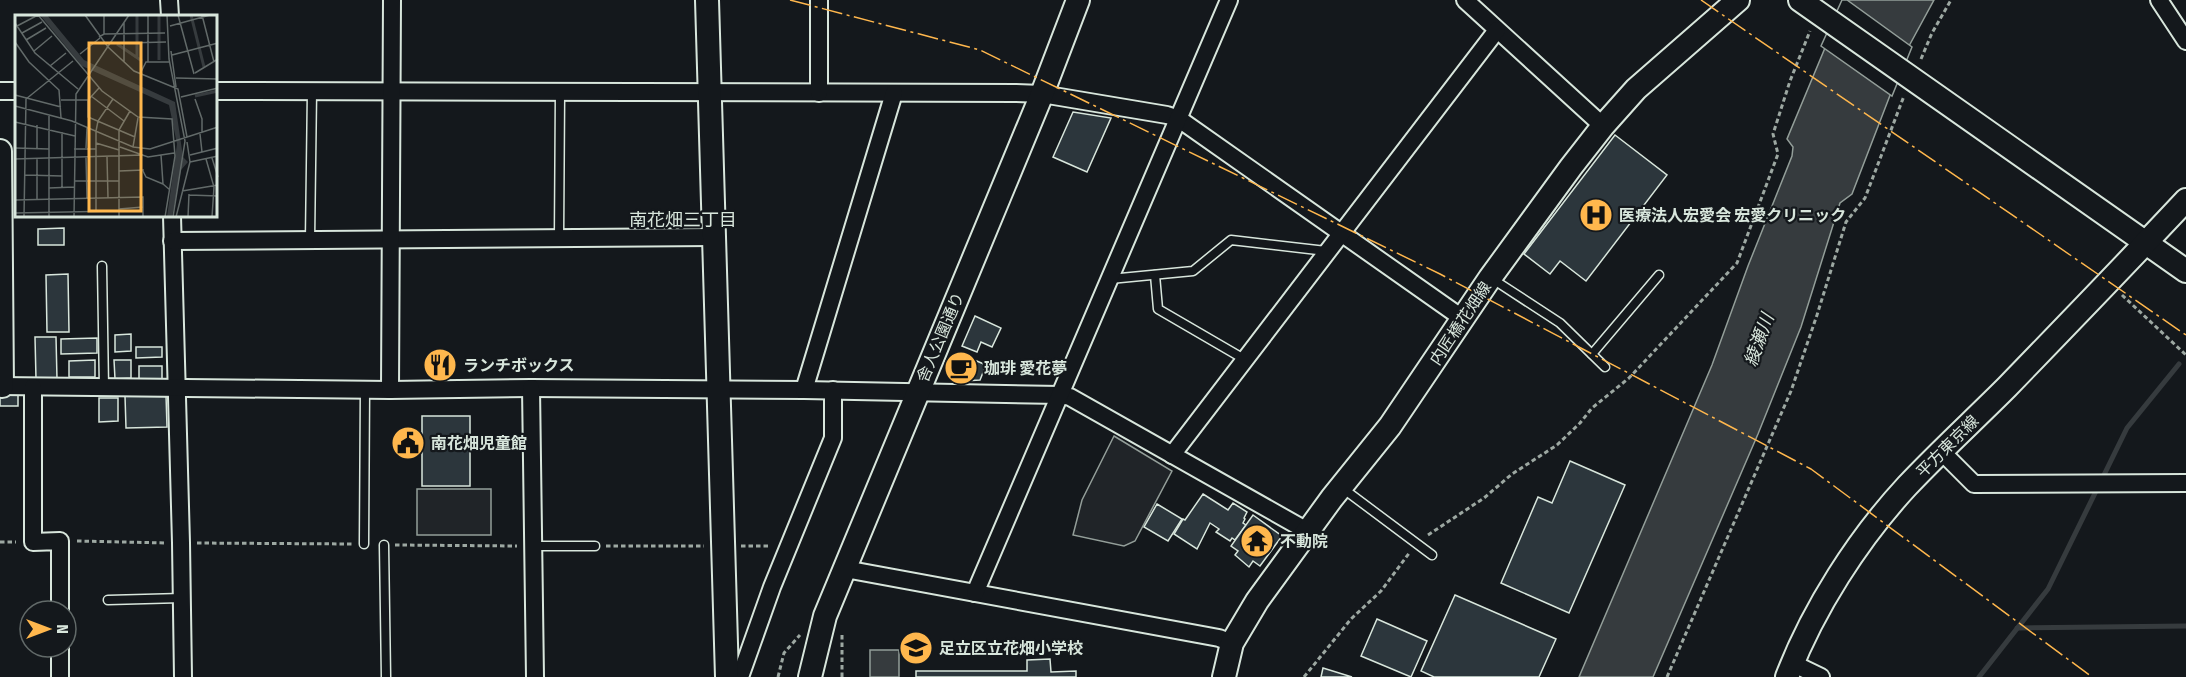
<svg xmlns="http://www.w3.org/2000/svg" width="2186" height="677" font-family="'Fira Sans Condensed','Noto Sans JP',sans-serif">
	<rect width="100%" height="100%" fill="#14181c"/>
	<!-- green -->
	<g fill="#202428" stroke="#939e99" stroke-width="1.5">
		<path d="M1114 436 1172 471 1135 541 1124 546 1073 535 1082 500Z"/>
		<rect x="417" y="489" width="74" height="46"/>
	</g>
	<!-- water -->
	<g fill="#363b3e" stroke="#939e99" stroke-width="1.5">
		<path d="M1845 0H1934L1909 46 1852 194 1840 203 1801 327 1758 434 1653 677H1579L1712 365 1748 266 1792 156 1793 147 1787 139Z"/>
		<rect x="870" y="650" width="29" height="27"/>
	</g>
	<!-- pier -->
	<path fill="#14181c" stroke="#939e99" stroke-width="1.5" d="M1842 0H1847L1912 47 1892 96 1821 46Z"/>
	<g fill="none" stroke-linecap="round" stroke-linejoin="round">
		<!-- stream -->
		<g stroke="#363b3e" stroke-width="5">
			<path d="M2017 628 2186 626"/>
			<path d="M1979 677 2048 589 2127 428 2179 364"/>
		</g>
	</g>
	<!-- building -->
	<g fill="#2c363c" stroke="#d8e6dc" stroke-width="1.5">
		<path d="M1073 112 1111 118 1087 172 1053 157Z"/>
		<path d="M1615 135 1667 175 1586 281 1560 261 1550 274 1524 254Z"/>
		<path d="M64 228V245H38V229Z"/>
		<path d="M68 274 69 332H47L46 275Z"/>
		<path d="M975 316 1001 328 992 347 981 342 977 352 962 346Z"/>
		<path d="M131 334V351L115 352V335Z"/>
		<path d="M35 337H56L57 379H36Z"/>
		<path d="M97 338V353L61 354V339Z"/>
		<path d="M136 347H162V357L136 358Z"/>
		<path d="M958 353 986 365 980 380 963 381 949 374Z"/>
		<path d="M95 360V377H69V361Z"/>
		<path d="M114 360H131V378L115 379Z"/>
		<rect x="139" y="366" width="23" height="14"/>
		<rect x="0" y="391" width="18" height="15"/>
		<path d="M166 395 167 427 126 428 125 396Z"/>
		<path d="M99 398H118V421L99 422Z"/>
		<rect x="422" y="416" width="48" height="70"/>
		<path d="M1570 461 1625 485 1569 613 1501 583 1538 497 1552 503Z"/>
		<path d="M1203 494 1228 510 1233 503 1247 512 1244 518 1245 519 1243 523 1246 525 1235 540 1232 538 1230 541 1216 532 1219 529 1210 523 1197 549 1174 534 1183 519 1185 520Z"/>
		<path d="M1157 504 1182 519 1168 541 1144 527Z"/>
		<path d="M1253 515 1282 536 1260 566 1253 561 1249 567 1235 555 1238 551 1231 546Z"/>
		<path d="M1455 595 1556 639 1539 677H1434L1421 671Z"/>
		<path d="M1377 619 1427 641 1411 677 1361 656Z"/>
		<path d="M1050 659 1051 672 1076 671V677H916V671H1027V660Z"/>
		<path d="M1323 668 1352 677H1321Z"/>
	</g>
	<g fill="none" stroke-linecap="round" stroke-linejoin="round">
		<defs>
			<g id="lane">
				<path d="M559 238 560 92"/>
				<path d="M310 240 312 91"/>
				<path d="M102 266 104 388"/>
				<path d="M1155 275 1158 309 1244 359"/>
				<path d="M1491 278 1560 323 1605 367"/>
				<path d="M1110 279 1193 271 1231 240 1326 251"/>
				<path d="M1592 354 1659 275"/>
				<path d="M1341 487 1432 555"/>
				<path d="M364 544 365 389"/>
				<path d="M384 545 386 677"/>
				<path d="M534 546H595"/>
				<path d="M108 600 182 598"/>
			</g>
			<g id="street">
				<path d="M169 0 170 16"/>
				<path d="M1465 0 1603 126"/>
				<path d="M2159 0 2186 41"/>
				<path d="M0 91H16"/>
				<path d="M216 91 1016 93 1042 94 1167 115 1179 119 1462 318"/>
				<path d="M819 93V0"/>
				<path d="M172 216 181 543 183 677"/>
				<path d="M172 241 713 237"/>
				<path d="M0 386 390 390 531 388 804 390 1060 395 1070 397 1309 532"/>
				<path d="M33 387V542L60 541V611"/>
				<path d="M531 388 535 677"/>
				<path d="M390 390 392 0"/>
				<path d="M804 390 894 93"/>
				<path d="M1942 452 1974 484 2186 483"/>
				<path d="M1172 455 1497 30"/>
				<path d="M845 569 1219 638 1232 643"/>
				<path d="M975 593 1229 0"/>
				<path d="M60 647V677"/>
				<path d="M1792 663 1821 677"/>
				<path d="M740 677 772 587 833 438V390"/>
			</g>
			<g id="secondary">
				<path d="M707 0 727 677"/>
				<path d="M1800 0 2186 271"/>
				<path d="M0 151 2 386"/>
				<path d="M810 677 825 616 1042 94 1078 0"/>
				<path d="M1224 677 1232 643 1257 601 1332 498 1390 426 1490 278 1571 167 1603 126 1636 89 1738 0"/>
				<path d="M1787 677C1813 609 1858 539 1907 486 1939 452 1974 420 2007 387 2067 325 2127 263 2186 200"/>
			</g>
		</defs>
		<!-- lane casing -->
		<use href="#lane" stroke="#d8e6dc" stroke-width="11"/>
		<!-- street casing -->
		<use href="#street" stroke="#d8e6dc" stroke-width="20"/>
		<!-- secondary casing -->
		<use href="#secondary" stroke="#d8e6dc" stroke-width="26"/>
		<!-- path -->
		<g stroke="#9da8a2" stroke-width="3" stroke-dasharray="4.5 3" stroke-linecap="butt">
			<path d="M1921 59 1932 33 1951 0"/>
			<path d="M2122 295 2186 355"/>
			<path d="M1428 535 1484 498 1512 474 1557 445 1580 423 1592 408 1629 378 1737 263 1778 154 1773 134 1790 81 1810 31"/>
			<path d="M77 541 166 543"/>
			<path d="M0 542H16"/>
			<path d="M197 543 352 544"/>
			<path d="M395 545 517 546"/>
			<path d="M606 546H704"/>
			<path d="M741 546H770"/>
			<path d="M778 677 784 653 800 635"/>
			<path d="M842 677V634"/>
			<path d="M1304 677 1351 619 1381 591 1410 552"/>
			<path d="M1667 677 1791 391 1817 315 1846 222 1865 198 1904 96"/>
		</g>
		<!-- lane -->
		<use href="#lane" stroke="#14181c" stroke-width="8"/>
		<!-- street -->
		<use href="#street" stroke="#14181c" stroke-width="16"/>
		<!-- secondary -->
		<use href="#secondary" stroke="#14181c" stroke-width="22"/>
		<!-- power -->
		<g stroke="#ffb74d" stroke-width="1.5" stroke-dasharray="21 4.5 3 4.5" stroke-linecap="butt">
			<path d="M790 0 980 50 1440 274 1811 469 2092 677"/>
			<path d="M1701 0 2186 335"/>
		</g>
	</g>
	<!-- icons -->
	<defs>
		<symbol id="hospital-disc" viewBox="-11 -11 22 22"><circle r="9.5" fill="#ffb74d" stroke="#14181c"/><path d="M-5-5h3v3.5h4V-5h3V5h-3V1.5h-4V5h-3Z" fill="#111"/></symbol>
		<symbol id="restaurant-disc" viewBox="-11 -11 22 22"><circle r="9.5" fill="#ffb74d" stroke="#14181c"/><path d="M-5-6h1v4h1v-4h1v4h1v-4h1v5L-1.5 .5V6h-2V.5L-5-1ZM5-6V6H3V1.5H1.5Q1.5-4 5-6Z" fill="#111"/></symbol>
		<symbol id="cafe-disc" viewBox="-11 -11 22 22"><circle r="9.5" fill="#ffb74d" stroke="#14181c"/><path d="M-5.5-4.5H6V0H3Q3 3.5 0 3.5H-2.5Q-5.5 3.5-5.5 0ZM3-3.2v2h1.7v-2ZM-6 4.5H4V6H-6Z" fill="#111"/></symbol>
		<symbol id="civic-disc" viewBox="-11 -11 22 22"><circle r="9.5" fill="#ffb74d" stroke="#14181c"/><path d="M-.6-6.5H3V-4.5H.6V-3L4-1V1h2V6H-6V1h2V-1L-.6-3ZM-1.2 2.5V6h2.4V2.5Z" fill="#111"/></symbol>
		<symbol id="temple-disc" viewBox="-11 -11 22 22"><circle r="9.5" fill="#ffb74d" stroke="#14181c"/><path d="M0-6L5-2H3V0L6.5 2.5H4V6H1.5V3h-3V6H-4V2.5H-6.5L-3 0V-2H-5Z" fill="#111"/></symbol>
		<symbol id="school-disc" viewBox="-11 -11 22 22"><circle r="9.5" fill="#ffb74d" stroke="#14181c"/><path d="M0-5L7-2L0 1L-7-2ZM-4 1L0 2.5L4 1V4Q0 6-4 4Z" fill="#111"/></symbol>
	</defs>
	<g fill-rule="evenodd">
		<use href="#hospital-disc" x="1577" y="196" width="38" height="38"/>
		<use href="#restaurant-disc" x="421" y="346" width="38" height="38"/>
		<use href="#cafe-disc" x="942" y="349" width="38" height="38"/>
		<use href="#civic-disc" x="389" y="424" width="38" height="38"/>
		<use href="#temple-disc" x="1238" y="522" width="38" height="38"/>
		<use href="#school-disc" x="897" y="629" width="38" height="38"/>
	</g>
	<g text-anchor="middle" stroke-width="4.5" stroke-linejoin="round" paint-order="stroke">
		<!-- poi labels -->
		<g font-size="16" font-weight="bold" fill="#d8e6dc" stroke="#14181c" text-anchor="start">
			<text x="1619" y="221">医療法人宏愛会 宏愛クリニック</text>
			<text x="463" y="371">ランチボックス</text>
			<text x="984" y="374">珈琲 愛花夢</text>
			<text x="431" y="449">南花畑児童館</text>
			<text x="1280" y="547">不動院</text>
			<text x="939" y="654">足立区立花畑小学校</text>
		</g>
		<!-- street labels -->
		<g font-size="16" fill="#d8e6dc" stroke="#14181c">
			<text transform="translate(1460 323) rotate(-56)" y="6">内匠橋花畑線</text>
			<text transform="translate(940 337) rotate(-67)" y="6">舎人公園通り</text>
			<text transform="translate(1947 446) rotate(-45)" y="6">平方東京線</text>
		</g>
		<!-- neighbourhood labels -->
		<g font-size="18" fill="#d8e6dc" stroke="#14181c">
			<text x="683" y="226">南花畑三丁目</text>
		</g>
		<!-- water labels -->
		<g font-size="18" font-style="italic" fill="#d8e6dc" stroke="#14181c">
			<text transform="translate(1759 340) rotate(-70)" y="6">綾瀬川</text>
		</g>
	</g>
	<!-- overview -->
	<g transform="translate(15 15)">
		<rect width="202" height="202" fill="#14181c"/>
		<path d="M25 0H32L69 45 160 87 168 142 173 147 166 155 157 202H152L162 129 154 90 67 51Z" fill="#363b3e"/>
		<path fill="none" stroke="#363b3e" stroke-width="3" d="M122 0V42M144 0V45M176 0 189 52M102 29 127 46M180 81 203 76"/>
		<path fill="none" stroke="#626a69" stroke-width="1.5" d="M23 0 87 76 123 102 157 104 160 141 150 202M70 0 93 32M89 0V19M133 0V47M152 0 154 44 170 126 158 202M163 0 179 59M187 0 199 47M0 8 20 38 63 74M2 11 23 0M155 11 195 0M7 18 27 7M84 22 89 19 150 18M11 25 31 13M0 27 14 47 44 75 46 103M111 28 151 27M93 32 119 56 163 74 172 122M19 36 37 21M156 36 161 72M65 39 85 23M157 40 203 28M109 47V7M35 51 51 38M180 58 203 44M125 59 131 47H154M161 63 203 64M84 73 73 85V102L120 122M0 80 46 92M76 81 109 106M166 82 203 73M180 84 187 104V118M46 85H73M0 91 57 106 118 132 123 103M0 107 60 121M185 119 187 137M81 128 104 135M105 132 133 142 159 138M118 132 135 134 203 112M0 133 34 134M22 133V110M71 133 72 113M59 134H81M146 140 148 169 155 175M175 140 203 133M71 142 72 183M92 142 93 183M197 143 203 162M0 144 128 140M191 144 199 172 197 202M175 147 203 141M104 156 129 155M128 156 131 162 148 169M10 160 47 161M59 166H104M47 172V117M34 173 59 172M167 176 203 170M174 180 203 181M22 184V143M0 185 128 182V202M104 194 128 192M81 196V116L83 106 98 84M0 198 103 196M9 202 11 84 58 46M34 202V100M59 202 61 79 114 0M104 202V115L115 96M161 202 175 147 172 127M173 202 174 179"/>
		<path fill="#ffb74d" fill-opacity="0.15" stroke="#ffb74d" stroke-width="3" d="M74 28H126V196H74Z"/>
		<rect width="202" height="202" fill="none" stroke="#d8e6dc" stroke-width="3"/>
	</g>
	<!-- north arrow -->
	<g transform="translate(48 629) rotate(90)"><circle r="28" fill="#14181c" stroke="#626a69" stroke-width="1.5"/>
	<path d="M0-4.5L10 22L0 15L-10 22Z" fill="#ffb74d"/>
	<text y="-9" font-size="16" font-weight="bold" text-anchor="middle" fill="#d8e6dc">N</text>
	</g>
</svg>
